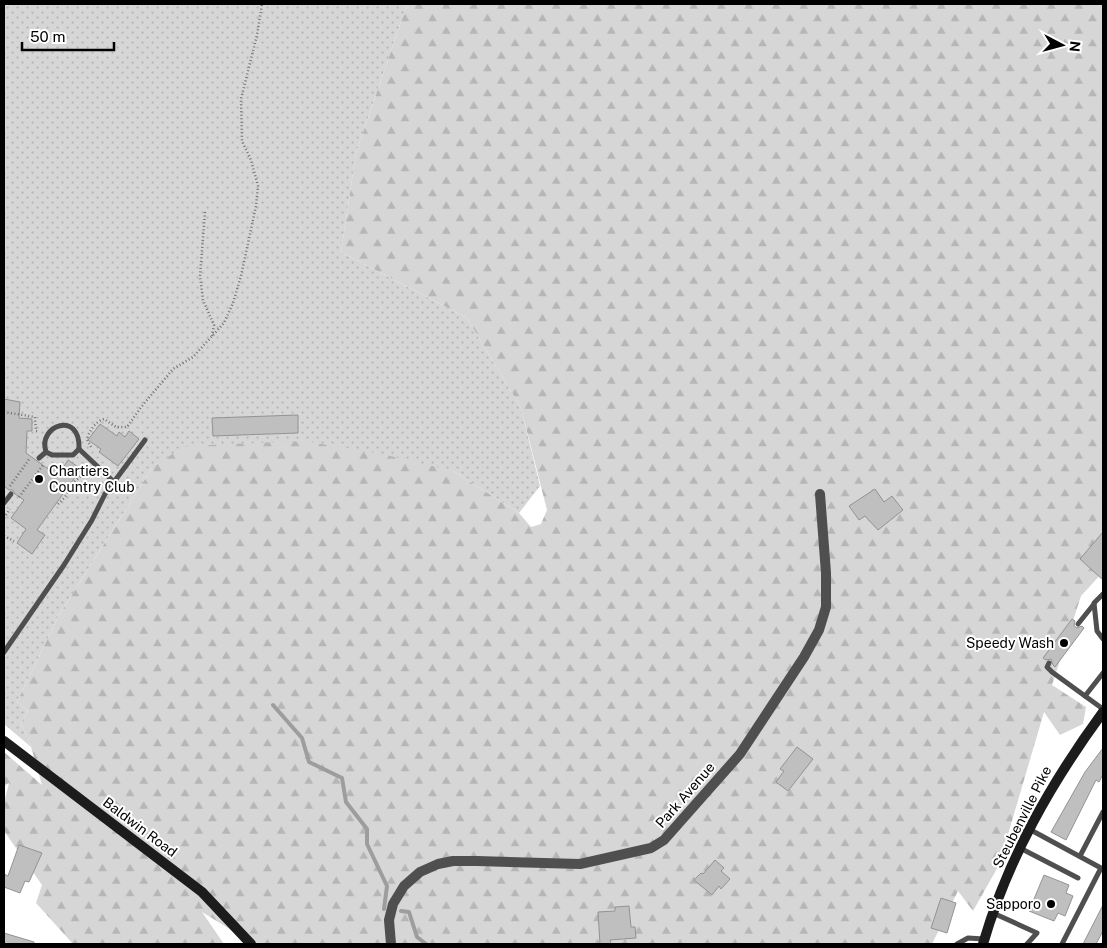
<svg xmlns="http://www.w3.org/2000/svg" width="1107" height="948" font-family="'Public Sans',sans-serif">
	<defs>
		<pattern id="grass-dots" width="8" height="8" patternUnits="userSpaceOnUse" patternTransform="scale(1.25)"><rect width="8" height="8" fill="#d6d6d6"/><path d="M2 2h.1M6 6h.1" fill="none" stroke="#b6b6b6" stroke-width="1.8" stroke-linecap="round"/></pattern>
		<pattern id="forest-firs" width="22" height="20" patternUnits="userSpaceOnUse" patternTransform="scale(1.25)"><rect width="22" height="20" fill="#d6d6d6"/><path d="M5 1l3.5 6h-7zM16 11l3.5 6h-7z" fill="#b6b6b6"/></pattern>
	</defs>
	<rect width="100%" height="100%" fill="#fff"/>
	<!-- grass -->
	<path fill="url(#grass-dots)" d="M4 4H407L356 153 341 252 467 318 521 408 540 486 519 513 453 471 152 468 58 617 17 702 28 711 21 723 31 747 4 724Z"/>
	<!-- forest -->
	<path fill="url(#forest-firs)" d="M407 4H1103V572L1081 596 1052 685 1086 707 1083 724 1060 735 1044 712 999 865 973 911 958 891 932 944H254L202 912 224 944H73L36 903 42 885 4 831V803L9 783 4 786V752L42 785 31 747 21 723 28 711 17 702 58 617 152 468 184 446 304 441 382 454 453 471 519 513 531 527 541 524 547 510 521 408 467 318 341 252 356 153Z"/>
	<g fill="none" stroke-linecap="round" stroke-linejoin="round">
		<!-- stream -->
		<g stroke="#9d9d9d" stroke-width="4">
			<path d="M273 705 302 738 309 762 342 778 346 802 367 829V844L387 886 384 909"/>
			<path d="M401 911 409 912 417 937 426 944"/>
		</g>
	</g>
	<!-- building -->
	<g fill="#bfbfbf" stroke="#939393">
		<path d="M4 399 20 402 19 418 32 419V431H27L26 453 51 471 54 466 61 471 68 460 81 469 37 530 45 535 32 554 17 543 26 529 11 518 24 500 15 494 13 490H9L4 486Z"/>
		<path d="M298 415V433L213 436 212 418Z"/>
		<path d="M100 424 117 436 119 432 125 437 129 431 139 439 118 466 99 452 101 449 88 440Z"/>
		<path d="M875 489 884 502 892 496 903 510 878 530 865 516 859 520 849 506Z"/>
		<path d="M1103 532V580L1080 559Z"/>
		<path d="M1072 619 1075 621 1074 625 1076 628 1082 626 1084 628 1055 667 1053 665 1051 659 1046 660 1043 658Z"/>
		<path d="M797 747 813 759 788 791 776 782 784 771 780 769Z"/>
		<path d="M1103 748V774L1099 782 1096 780 1066 840 1051 832 1085 772Z"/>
		<path d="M19 845 42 853 29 882 25 881 20 893 4 887V874L8 876Z"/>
		<path d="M715 860 724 868 721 871 730 879 721 889 719 886 712 895 694 880 701 873 703 874Z"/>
		<path d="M1044 875 1069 885 1066 893 1073 896 1065 916 1058 913 1054 921 1029 911Z"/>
		<path d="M941 898 956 903 947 933 931 928Z"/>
		<path d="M1103 905V931L1096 944H1083Z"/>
		<path d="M629 906 631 927H635L636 938 610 940 611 944H600L598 912 615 911V907Z"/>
		<path d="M4 933 34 942V944H4Z"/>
	</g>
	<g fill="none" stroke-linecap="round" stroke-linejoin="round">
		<!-- path -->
		<g stroke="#717171" stroke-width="2.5" stroke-dasharray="1 2.5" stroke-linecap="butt">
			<path d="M205 212 200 276 203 300 214 325 212 336"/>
			<path d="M4 412 35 417 36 431 39 432"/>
			<path d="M91 447 87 440C88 432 96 421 104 419L116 427H127L142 406 173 369 193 357 224 323 233 303 241 276 256 206 258 186 251 160 242 141 241 99 257 35 262 4"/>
			<path d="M10 486 30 458"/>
			<path d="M19 497 43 465"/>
			<path d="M58 504 65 497 73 483 87 471V469"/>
			<path d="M4 518 10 509"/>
			<path d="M4 536 14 541"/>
		</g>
		<!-- lane -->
		<g stroke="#4f4f4f" stroke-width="5">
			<path d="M46 452C37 425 81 410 79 449"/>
			<path d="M39 458 46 452 52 455H73L79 449 114 482"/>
			<path d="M4 503 11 494"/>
			<path d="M1103 594 1094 603 1097 631 1103 639"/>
			<path d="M1078 624 1094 604"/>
			<path d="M4 652 64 565 92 520 105 494 145 440"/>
			<path d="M1049 663 1047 667 1052 672 1085 696"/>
			<path d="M1103 673 1085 696 1103 709"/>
			<path d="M1029 829 1101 868 1062 944"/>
			<path d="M1020 848 1078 878"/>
			<path d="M1080 856 1103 812"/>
			<path d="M993 913 1037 933 1027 944"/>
			<path d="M957 944 968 938 984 939"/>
		</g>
		<!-- street -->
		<path stroke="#4f4f4f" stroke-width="10" d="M391 944 389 920 393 904 404 886 420 872 438 864 453 861H477L580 864 651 848 664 840 740 754 804 657 819 630 826 607V573L820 494"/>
		<!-- secondary -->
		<g stroke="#1c1c1c" stroke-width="10">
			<path d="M4 741 202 892 251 944"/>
			<path d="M983 944C1008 858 1051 783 1103 712"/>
		</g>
	</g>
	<!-- markers -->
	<g fill="#000" stroke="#fff" stroke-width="2">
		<circle cx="39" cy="479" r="5"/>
		<circle cx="1064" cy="643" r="5"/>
		<circle cx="1051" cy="904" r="5"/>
	</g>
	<g text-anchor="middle" stroke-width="4" stroke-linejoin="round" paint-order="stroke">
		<!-- poi labels -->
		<g font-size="14" fill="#000" stroke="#fff" text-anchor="end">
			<text x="49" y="476" text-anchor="start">Chartiers<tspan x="49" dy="16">Country Club</tspan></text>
			<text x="1054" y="648">Speedy Wash</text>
			<text x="1041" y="909">Sapporo</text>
		</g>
		<!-- street labels -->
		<g font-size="14" fill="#000" stroke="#fff">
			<text transform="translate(685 795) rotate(-49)" y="5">Park Avenue</text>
			<text transform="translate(1022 817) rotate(-63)" y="5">Steubenville Pike</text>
			<text transform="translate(140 827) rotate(37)" y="5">Baldwin Road</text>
		</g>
	</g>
	<!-- border -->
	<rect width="1107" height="948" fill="none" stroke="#000000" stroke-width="10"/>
	<!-- north arrow -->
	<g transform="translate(1062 45) rotate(96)" stroke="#ffffff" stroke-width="4" paint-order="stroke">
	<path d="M0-4L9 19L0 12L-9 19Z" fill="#000000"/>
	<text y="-8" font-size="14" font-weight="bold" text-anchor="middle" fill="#000000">N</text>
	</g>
	<!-- scale -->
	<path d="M22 42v8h92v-8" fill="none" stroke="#000000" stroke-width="2.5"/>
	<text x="30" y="42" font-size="15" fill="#000000" stroke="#ffffff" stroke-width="4" paint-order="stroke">50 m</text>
</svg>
